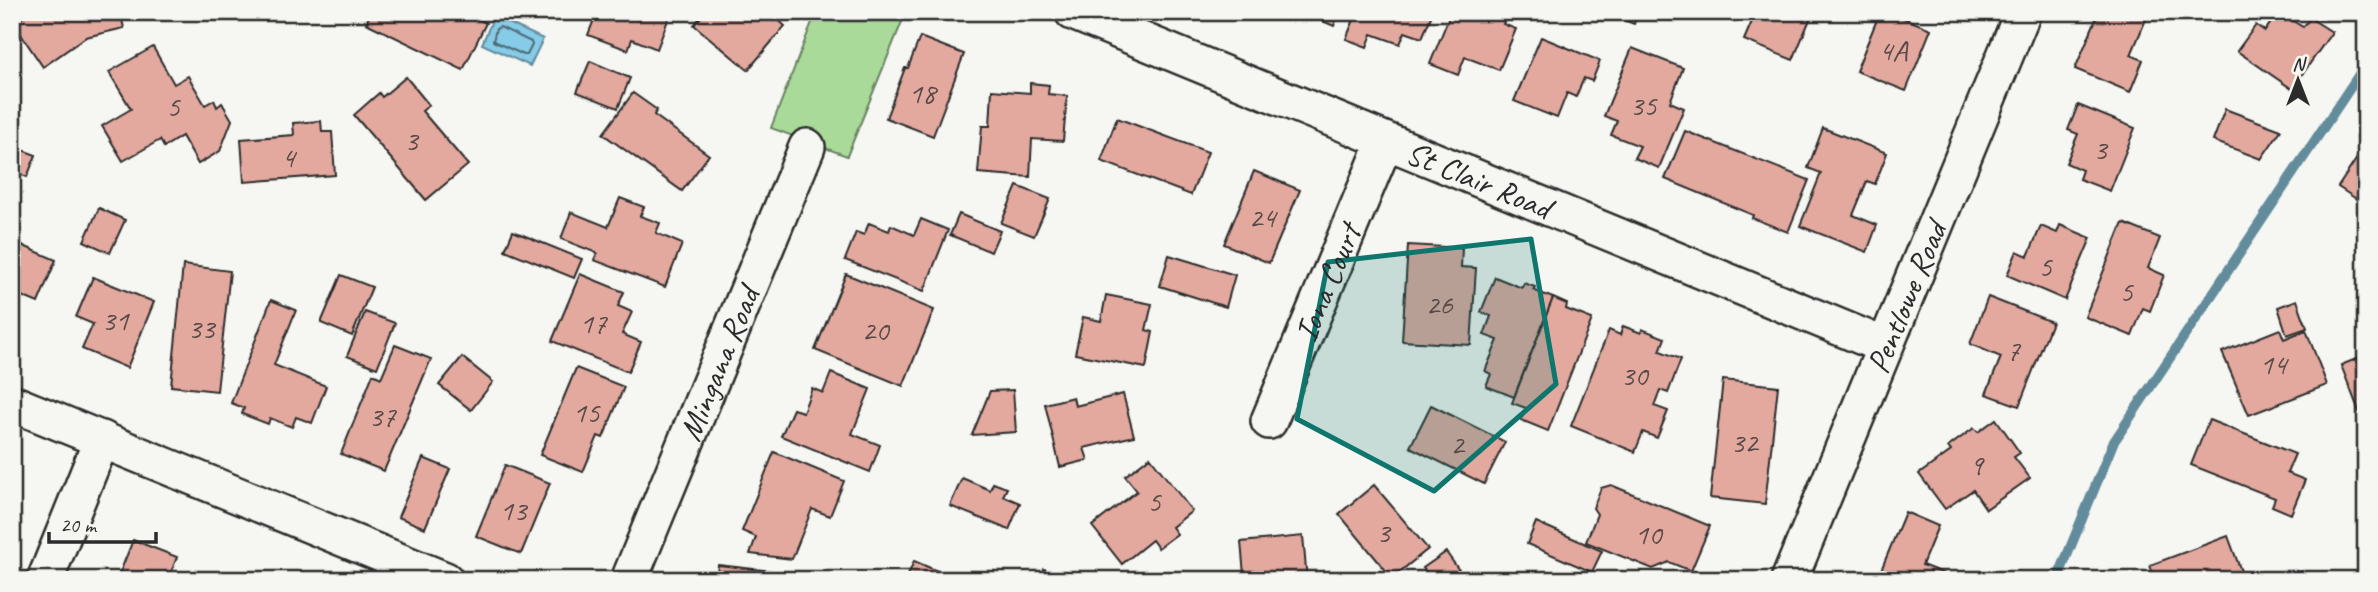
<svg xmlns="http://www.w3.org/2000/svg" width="2378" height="592" font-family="Caveat,sans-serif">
	<rect width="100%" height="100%" fill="#f6f6f2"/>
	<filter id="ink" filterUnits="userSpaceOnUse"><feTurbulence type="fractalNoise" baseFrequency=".0143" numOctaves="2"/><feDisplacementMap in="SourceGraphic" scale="14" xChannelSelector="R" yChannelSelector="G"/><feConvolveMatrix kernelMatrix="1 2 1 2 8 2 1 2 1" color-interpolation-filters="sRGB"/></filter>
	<g filter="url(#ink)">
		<!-- green -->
		<path fill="#a9da9a" stroke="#6a8262" stroke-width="2" d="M816 12H906L847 156 771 128Z"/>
		<!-- water -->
		<path fill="#86cbe7" stroke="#628b9c" stroke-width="2" d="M494 16 543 39 530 66 482 44Z"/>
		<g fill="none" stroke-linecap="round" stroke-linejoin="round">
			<!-- shore -->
			<path stroke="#4f6b76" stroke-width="2" d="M500 27 531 42 532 45 527 55H524L493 41 496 29Z"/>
			<!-- stream -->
			<path stroke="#628b9c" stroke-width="10" d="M2057 580 2113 443 2366 64"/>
		</g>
		<!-- building -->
		<g fill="#e3a99f" stroke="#2b2b2b" stroke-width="2">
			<path d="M30 12H120L124 28 86 37 43 67 14 24Z"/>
			<path d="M371 12H464L486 23 463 70 366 23Z"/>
			<path d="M597 12H671L657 49 632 39 628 50 588 35Z"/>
			<path d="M705 12H770L785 26 748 70 694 25Z"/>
			<path d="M1301 12H1339L1334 26Z"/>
			<path d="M1357 12H1433L1422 38 1405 32 1400 44 1372 34 1367 47 1346 39Z"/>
			<path d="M1451 12H1508L1503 24 1516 29 1499 70 1465 57 1458 75 1430 64Z"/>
			<path d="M1603 12H1638L1634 24Z"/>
			<path d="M1756 12H1813L1793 60 1744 40Z"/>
			<path d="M1880 12H1888L1931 29 1906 91 1856 71Z"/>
			<path d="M2099 12H2149L2131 55 2143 60 2130 92 2075 69Z"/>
			<path d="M2278 12 2303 27 2310 18 2332 32 2292 89 2237 51 2256 25 2265 31Z"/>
			<path d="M920 37 964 54 933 136 886 118 905 68H908Z"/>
			<path d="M1541 37 1600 61 1592 81 1584 78 1576 97 1567 93 1557 118 1514 101Z"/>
			<path d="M153 47 174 84 188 76 205 105 214 100 217 107 222 103 232 120 220 151 198 164 182 136 164 147 160 140 123 161 102 126 131 109 109 72Z"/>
			<path d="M1632 48 1683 68 1670 102 1684 108 1659 168 1634 158 1640 146 1611 135 1617 121 1604 116Z"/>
			<path d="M590 61 630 78 618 108 577 92Z"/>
			<path d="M406 77 429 105 422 111 468 165 426 200 354 115 379 93 382 97Z"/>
			<path d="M1030 83 1049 85 1048 94 1067 96 1063 141 1032 139 1030 177 978 173 982 126H990L992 90 1030 93Z"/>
			<path d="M633 93 657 110 654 115 709 155 682 191 603 134Z"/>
			<path d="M2078 105 2135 128 2110 191 2079 179 2082 170 2066 163 2078 134 2068 130Z"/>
			<path d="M2225 109 2281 130 2261 159 2213 141Z"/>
			<path d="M1117 118 1208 152 1191 195 1101 161Z"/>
			<path d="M321 121 322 132H332L335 175 244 182 241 139 294 135 293 123Z"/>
			<path d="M1823 128 1887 153 1875 184 1867 181 1853 215 1877 225 1867 252 1800 226 1821 173 1808 168Z"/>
			<path d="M1685 131 1809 180 1788 232 1752 218 1753 215 1665 179Z"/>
			<path d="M17 148 36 155 27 177 12 171V159Z"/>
			<path d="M2359 155 2366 159 2364 204 2338 187Z"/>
			<path d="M1254 171 1300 190 1269 263 1224 244Z"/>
			<path d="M1017 186 1050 199 1034 236 1001 223Z"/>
			<path d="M620 198 644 207 640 216 660 223 656 233 682 244 665 287 594 260 597 253 561 239 571 212 608 227Z"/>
			<path d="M99 208 125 220 110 253 84 241Z"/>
			<path d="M959 214 1000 231 991 252 950 235Z"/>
			<path d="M921 219 948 230 924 291 845 260 856 232 864 235 869 223 889 231 891 225 914 235Z"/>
			<path d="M2123 223 2160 238 2148 268 2164 275 2150 311 2143 308 2132 336 2085 317Z"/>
			<path d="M2060 225 2091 238 2065 300 2007 275 2017 251 2028 256 2041 226 2057 233Z"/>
			<path d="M513 231 582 259 574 278 505 250Z"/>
			<path d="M12 241 56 260 38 303 12 292Z"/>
			<path d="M1408 245 1462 248 1461 267 1476 268 1471 345 1402 341Z"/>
			<path d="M1169 255 1235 275 1226 307 1160 286Z"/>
			<path d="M183 265 230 271 217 391 171 386Z"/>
			<path d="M580 274 624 292 618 306 632 312 622 334 641 342 628 372 552 341Z"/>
			<path d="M846 274 934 310 903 386 815 350Z"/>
			<path d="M341 275 372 287 352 336 321 323Z"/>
			<path d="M93 277 154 302 127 368 82 349 93 324 76 317Z"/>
			<path d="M1495 277 1522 288 1524 283 1535 287 1533 290 1553 298 1514 397 1486 386 1491 374 1485 371 1498 340 1484 335 1491 316 1481 312Z"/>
			<path d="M1106 295 1152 304 1146 330 1153 332 1146 368 1075 354 1083 317 1101 321Z"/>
			<path d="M1988 297 2052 322 2019 406 1986 394 2001 357 1970 344Z"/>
			<path d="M1553 298 1567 304 1566 309 1592 319 1548 431 1521 420 1526 408 1512 403Z"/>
			<path d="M271 300 296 310 274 365 326 386 312 423 296 417 292 427 270 418 268 424 242 414 244 408 231 403Z"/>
			<path d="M2297 300 2307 328 2287 335 2278 307Z"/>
			<path d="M365 312 395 323 377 368 347 356Z"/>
			<path d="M1623 326 1641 333 1642 329 1665 338 1660 351 1681 359 1668 393 1660 390 1654 406 1668 411 1657 438 1643 432 1635 452 1571 426 1609 330 1620 335Z"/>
			<path d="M2280 329 2284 339 2306 330 2327 385 2249 415 2222 352Z"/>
			<path d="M395 345 431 359 384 471 341 454 373 374 381 378Z"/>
			<path d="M2366 355V423L2364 424 2341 365Z"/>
			<path d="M462 357 493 382 471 410 439 385Z"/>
			<path d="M576 368 624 387 603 438 598 436 583 472 540 455Z"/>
			<path d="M831 373 870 389 852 434 880 445 870 472 781 436 793 409 803 412 812 388 823 393Z"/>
			<path d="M1723 380 1778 386 1765 504 1710 498Z"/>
			<path d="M1013 390 1016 432 972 435 990 391Z"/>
			<path d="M1123 394 1134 436 1084 448 1088 460 1060 467 1045 404 1073 397 1075 406Z"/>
			<path d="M1431 405 1505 442 1484 484 1410 447Z"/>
			<path d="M1996 419 2020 453 2014 457 2030 478 1986 509 1973 490 1945 509 1919 474 1951 451 1948 447 1974 428 1978 432Z"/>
			<path d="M2209 420 2295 454 2287 473 2305 480 2291 514 2272 506 2275 498 2191 465Z"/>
			<path d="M774 452 844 481 830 516 812 509 792 559 750 554 756 537 742 531Z"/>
			<path d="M1150 457 1192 511 1172 527 1177 534 1158 548 1152 540 1122 564 1092 526 1137 491 1125 476Z"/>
			<path d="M423 458 450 469 425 528 398 517Z"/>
			<path d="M505 465 550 483 521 554 476 536Z"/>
			<path d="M962 478 990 490 993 483 1007 488 1003 496 1020 503 1009 530 950 506Z"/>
			<path d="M1374 485 1428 549 1392 578 1339 514Z"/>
			<path d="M1611 485 1710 526 1691 571 1669 562 1653 569 1586 542 1597 514 1593 508 1601 488Z"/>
			<path d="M1905 512 1938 526 1922 565 1960 580H1877Z"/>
			<path d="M1536 522 1602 551 1592 572 1527 544Z"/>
			<path d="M1303 536 1307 580H1261L1260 574 1244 575 1241 542Z"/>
			<path d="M2228 536 2242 574 2227 580H2155L2150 565Z"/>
			<path d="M133 540 177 557 168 580H117Z"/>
			<path d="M1446 552 1466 580H1431L1423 568Z"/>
			<path d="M914 561 958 580H906Z"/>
			<path d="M718 565 835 578V580H716Z"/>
			<path d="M1044 569 1069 580H1040Z"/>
		</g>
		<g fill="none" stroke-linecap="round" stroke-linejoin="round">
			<defs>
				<g id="minor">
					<path id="s1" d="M1073 12 1885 346"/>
					<path d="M12 403 445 580"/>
					<path id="s2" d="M1269 421 1385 142"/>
					<path d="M45 580 102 439"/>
					<path id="s3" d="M629 580 807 147"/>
					<path id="s4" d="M1789 580 2023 12"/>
				</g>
			</defs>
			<!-- minor casing -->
			<use href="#minor" stroke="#2b2b2b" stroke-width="40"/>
			<!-- minor -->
			<use href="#minor" stroke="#f6f6f2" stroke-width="35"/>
		</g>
	</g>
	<!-- marked area -->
	<path fill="#0f766e" fill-opacity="0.2" stroke="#0f766e" stroke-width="5" stroke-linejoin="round" d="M1531 239 1556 384 1434 491 1297 419 1328 262Z"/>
	<g text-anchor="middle" stroke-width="5" stroke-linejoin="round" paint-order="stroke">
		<!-- number labels -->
		<g font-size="30" fill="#594a48">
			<text x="1893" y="60">4A</text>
			<text x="922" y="103">18</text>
			<text x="1643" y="115">35</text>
			<text x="173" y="116">5</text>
			<text x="411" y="150">3</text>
			<text x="2100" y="159">3</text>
			<text x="288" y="167">4</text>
			<text x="1262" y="227">24</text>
			<text x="2045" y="276">5</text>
			<text x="2126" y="301">5</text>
			<text x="1439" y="314">26</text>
			<text x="115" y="330">31</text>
			<text x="593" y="333">17</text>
			<text x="201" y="338">33</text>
			<text x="875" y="340">20</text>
			<text x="2013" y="360">7</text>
			<text x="2273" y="374">14</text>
			<text x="1634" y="385">30</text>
			<text x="586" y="422">15</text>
			<text x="382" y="426">37</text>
			<text x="1744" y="452">32</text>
			<text x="1457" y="454">2</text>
			<text x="1976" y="475">9</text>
			<text x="1154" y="511">5</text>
			<text x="513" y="520">13</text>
			<text x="1383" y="542">3</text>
			<text x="1648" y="544">10</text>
		</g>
		<!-- street labels -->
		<g font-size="33" fill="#2b2b2b" stroke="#f6f6f2">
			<text dy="12" stroke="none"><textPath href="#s1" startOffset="439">St Clair Road</textPath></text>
			<text dy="12" stroke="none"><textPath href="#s2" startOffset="150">Iona Court</textPath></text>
			<text dy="12" stroke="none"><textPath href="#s4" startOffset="306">Pentlowe Road</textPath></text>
			<text dy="12" stroke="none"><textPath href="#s3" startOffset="234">Mingana Road</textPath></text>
		</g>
	</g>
	<!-- margin -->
	<rect width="2378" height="592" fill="none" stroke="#f6f6f2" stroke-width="42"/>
	<rect x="21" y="21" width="2336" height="550" fill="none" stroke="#2b2b2b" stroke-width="2.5" filter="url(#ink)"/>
	<!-- north arrow -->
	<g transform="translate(2298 80)" stroke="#f6f6f2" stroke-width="5" paint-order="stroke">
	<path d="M0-5L12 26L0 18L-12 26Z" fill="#2b2b2b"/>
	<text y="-10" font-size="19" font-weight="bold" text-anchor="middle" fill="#2b2b2b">N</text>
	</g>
	<!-- scale -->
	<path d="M49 532v10h107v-10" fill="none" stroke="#2b2b2b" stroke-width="3.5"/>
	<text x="60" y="532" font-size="21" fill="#2b2b2b" stroke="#f6f6f2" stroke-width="5" paint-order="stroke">20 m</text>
</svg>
